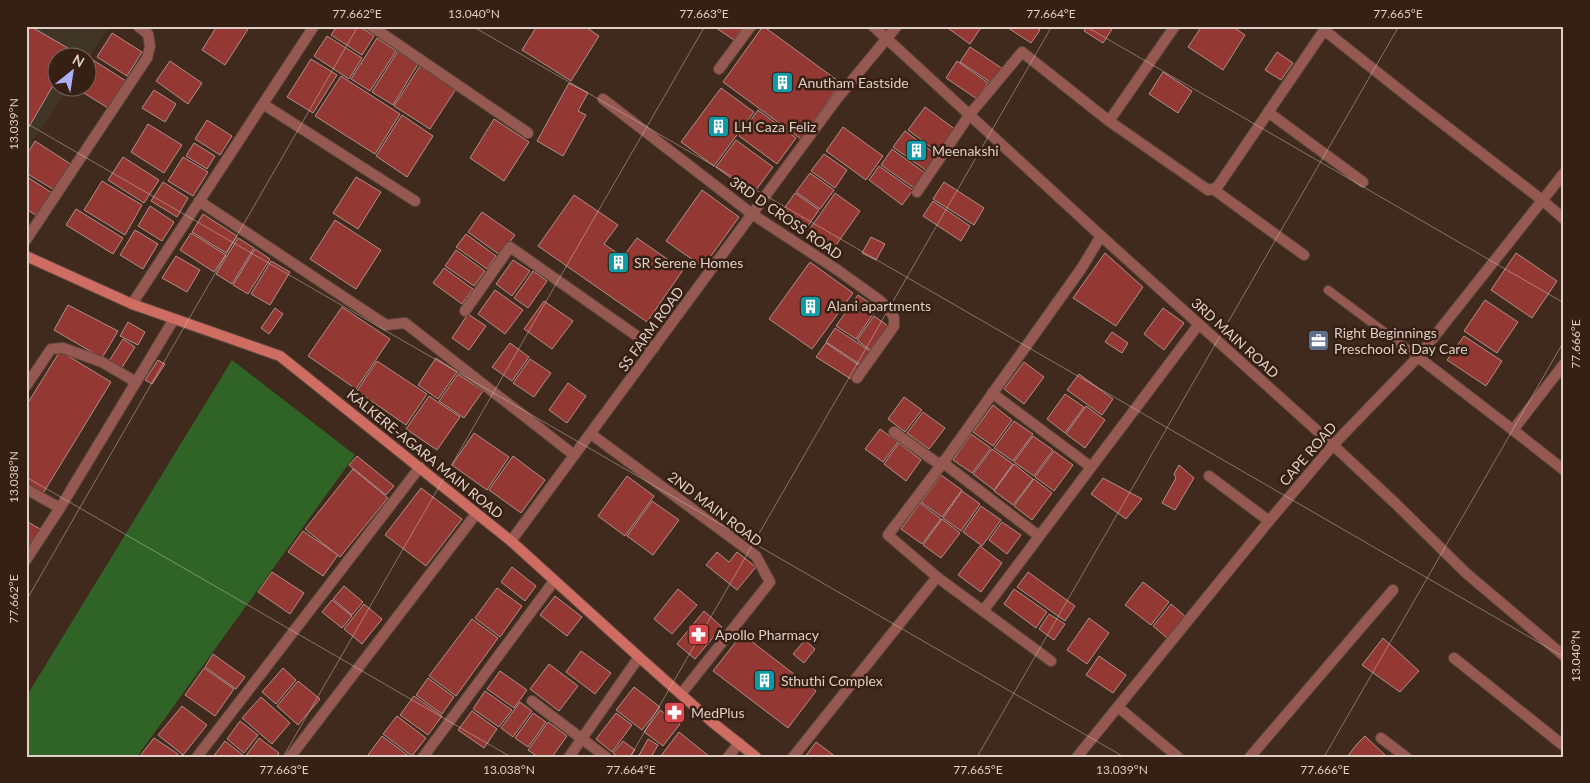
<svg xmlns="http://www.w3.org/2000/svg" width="1590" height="783" font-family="Lato,sans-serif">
	<rect width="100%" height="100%" fill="#40291d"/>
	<!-- education -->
	<path fill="#403526" d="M26 26H110L88 59V58H58V88H69L26 150Z"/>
	<!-- green -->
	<path fill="#306426" d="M232 360 355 455 137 757H26V697Z"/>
	<!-- building -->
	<g fill="#933833" stroke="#b18f8b">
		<path d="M30 26 73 51 69 58H58V77L26 132V32Z"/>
		<path d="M217 26H250L225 65 202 50Z"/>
		<path d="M337 26H359L374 36 362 55 331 35Z"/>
		<path d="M537 26H584L599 36 571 81 522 50Z"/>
		<path d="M713 26H742L743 27 734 40Z"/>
		<path d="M763 26 841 83 801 139 723 82Z"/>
		<path d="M945 26H982L970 44Z"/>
		<path d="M1005 26H1034L1040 30 1031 43Z"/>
		<path d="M1087 26H1114L1103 43 1084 31Z"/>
		<path d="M1202 26H1232L1245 35 1223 70 1188 47Z"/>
		<path d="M112 33 142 52 127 76 97 57Z"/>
		<path d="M327 36 362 58 349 79 314 56Z"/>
		<path d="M377 38 396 51 370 91 351 79Z"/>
		<path d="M970 47 1003 69 993 84 960 62Z"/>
		<path d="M398 51 418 64 393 105 372 92Z"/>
		<path d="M1277 52 1293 63 1281 80 1265 70Z"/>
		<path d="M311 59 337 75 313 113 287 97Z"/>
		<path d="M93 60 126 81 108 108 76 88H88V69Z"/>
		<path d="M170 61 202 83 188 104 156 81Z"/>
		<path d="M957 61 988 83 977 99 946 78Z"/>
		<path d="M420 66 456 89 430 129 394 106Z"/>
		<path d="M1163 72 1192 91 1178 113 1149 94Z"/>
		<path d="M341 76 400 114 375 154 315 116Z"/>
		<path d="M569 83 588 93 578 111 586 115 563 156 537 141Z"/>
		<path d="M721 88 754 112 714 166 681 142Z"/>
		<path d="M154 90 176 104 165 122 142 108Z"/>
		<path d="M925 107 956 130 939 153 908 130Z"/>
		<path d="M758 110 796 138 777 164 739 136Z"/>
		<path d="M402 115 433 136 407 177 376 156Z"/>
		<path d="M494 119 529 142 504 181 470 158Z"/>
		<path d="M207 120 232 136 220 155 195 139Z"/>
		<path d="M148 124 182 145 164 173 131 152Z"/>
		<path d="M843 127 883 156 866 180 826 151Z"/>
		<path d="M905 131 938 156 927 171 893 147Z"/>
		<path d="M736 140 773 167 753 194 716 167Z"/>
		<path d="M35 141 72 165 56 191 26 173V156Z"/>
		<path d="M194 143 215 156 207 169 186 156Z"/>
		<path d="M892 149 925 173 914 188 881 165Z"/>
		<path d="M824 154 847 170 835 188 811 171Z"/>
		<path d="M123 157 159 180 144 203 108 180Z"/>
		<path d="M183 157 208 172 193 196 168 181Z"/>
		<path d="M879 166 913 190 902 205 869 180Z"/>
		<path d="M810 173 834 190 820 209 796 192Z"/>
		<path d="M26 176 52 193 37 216 26 209Z"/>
		<path d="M356 177 381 192 358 229 333 213Z"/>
		<path d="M102 181 142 205 125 235 84 210Z"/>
		<path d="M163 182 188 198 177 217 151 201Z"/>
		<path d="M944 182 984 208 974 225 933 199Z"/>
		<path d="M702 190 739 217 703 267 666 241Z"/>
		<path d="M795 193 819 210 805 230 781 213Z"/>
		<path d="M835 193 860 211 834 248 809 230Z"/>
		<path d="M574 195 618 225 604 244 623 257 637 238 683 270 647 322 538 246Z"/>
		<path d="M933 201 970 226 961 241 923 216Z"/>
		<path d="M150 206 174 222 162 241 138 226Z"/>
		<path d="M76 209 123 238 113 254 66 225Z"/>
		<path d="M482 212 515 235 500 255 468 232Z"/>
		<path d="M203 214 237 236 226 253 192 232Z"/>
		<path d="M335 220 381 250 356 289 310 259Z"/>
		<path d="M135 230 158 244 143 269 120 255Z"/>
		<path d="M191 233 226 255 214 272 180 250Z"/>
		<path d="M466 234 496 256 487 269 456 247Z"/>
		<path d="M871 237 885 244 876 260 862 253Z"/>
		<path d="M238 238 254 248 232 284 216 274Z"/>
		<path d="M255 249 270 259 248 294 233 285Z"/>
		<path d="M456 250 485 271 474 286 445 266Z"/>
		<path d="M1105 253 1143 287 1116 326 1073 298Z"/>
		<path d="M1516 253 1557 281 1532 318 1491 290Z"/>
		<path d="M176 256 200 270 187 292 162 278Z"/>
		<path d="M513 260 530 271 512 296 496 284Z"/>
		<path d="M271 261 290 272 270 305 251 294Z"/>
		<path d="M810 262 853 293 812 349 769 319Z"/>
		<path d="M444 268 473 289 462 304 433 283Z"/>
		<path d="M533 271 547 281 528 308 514 298Z"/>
		<path d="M495 290 523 310 505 334 478 314Z"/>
		<path d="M858 295 877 308 856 339 836 326Z"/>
		<path d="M1485 300 1518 322 1497 353 1464 331Z"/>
		<path d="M544 301 573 321 552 349 524 329Z"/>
		<path d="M68 305 118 331 102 358 54 330Z"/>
		<path d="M342 307 390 339 356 389 308 356Z"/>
		<path d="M275 308 283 314 269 334 261 328Z"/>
		<path d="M1163 308 1184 323 1164 350 1144 334Z"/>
		<path d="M468 314 486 326 469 350 452 338Z"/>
		<path d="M874 316 888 326 870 350 857 340Z"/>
		<path d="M128 322 145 332 138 345 120 336Z"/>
		<path d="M835 328 870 351 861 365 826 342Z"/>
		<path d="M1112 332 1128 343 1122 353 1105 342Z"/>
		<path d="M1464 336 1502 361 1486 386 1447 360Z"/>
		<path d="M123 339 135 347 121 369 109 361Z"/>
		<path d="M510 343 529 357 512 381 492 367Z"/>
		<path d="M826 343 860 366 851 379 816 357Z"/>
		<path d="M60 351 111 382 42 495 26 485V406Z"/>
		<path d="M436 358 457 372 438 399 418 385Z"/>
		<path d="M530 359 551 373 534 397 513 383Z"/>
		<path d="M158 360 165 364 152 384 145 380Z"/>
		<path d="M377 361 427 394 406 425 357 391Z"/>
		<path d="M1024 362 1044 377 1024 404 1004 389Z"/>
		<path d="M458 374 483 391 464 418 439 401Z"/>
		<path d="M1079 374 1113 399 1102 415 1067 390Z"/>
		<path d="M568 383 586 396 567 423 549 410Z"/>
		<path d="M1065 394 1084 407 1065 433 1047 419Z"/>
		<path d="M429 396 460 417 437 450 406 429Z"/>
		<path d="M904 397 922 410 905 432 888 419Z"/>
		<path d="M993 405 1012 420 993 446 973 432Z"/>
		<path d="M1086 406 1105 420 1085 448 1066 434Z"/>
		<path d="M923 412 945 428 929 449 907 433Z"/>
		<path d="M1014 421 1033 434 1013 461 994 448Z"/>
		<path d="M880 429 898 442 883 462 865 449Z"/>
		<path d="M474 433 509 457 487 490 452 465Z"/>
		<path d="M971 434 991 448 972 473 953 460Z"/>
		<path d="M1033 436 1053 450 1034 476 1014 462Z"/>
		<path d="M899 443 921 460 906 481 884 464Z"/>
		<path d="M992 449 1013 464 994 490 973 474Z"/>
		<path d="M1054 451 1073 465 1054 491 1035 477Z"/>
		<path d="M357 456 394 486 386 495 349 465Z"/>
		<path d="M513 456 545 480 521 513 489 490Z"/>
		<path d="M1014 464 1033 479 1013 505 994 491Z"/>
		<path d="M1179 465 1194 478 1175 510 1162 503 1176 478 1174 474Z"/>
		<path d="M353 469 388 498 340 557 305 529Z"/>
		<path d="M941 475 962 490 942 517 921 502Z"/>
		<path d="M627 476 654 496 625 536 598 516Z"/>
		<path d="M1103 478 1142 499 1126 519 1091 494Z"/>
		<path d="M1034 479 1052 493 1032 520 1014 506Z"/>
		<path d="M421 488 462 519 426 566 385 535Z"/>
		<path d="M962 491 980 504 961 531 943 518Z"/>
		<path d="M652 501 679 520 653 555 627 536Z"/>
		<path d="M920 503 941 519 922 544 901 529Z"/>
		<path d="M981 506 1001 520 982 546 963 532Z"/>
		<path d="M942 519 960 533 941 558 923 545Z"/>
		<path d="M26 521 42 530 26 556Z"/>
		<path d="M1002 522 1021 535 1007 554 989 540Z"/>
		<path d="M303 531 338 555 323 576 288 552Z"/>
		<path d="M980 546 1002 563 981 592 958 575Z"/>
		<path d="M717 552 729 562 737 552 756 567 737 590 706 565Z"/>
		<path d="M512 567 536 586 525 601 501 582Z"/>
		<path d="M272 572 304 593 290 614 258 592Z"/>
		<path d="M1028 572 1075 606 1065 621 1017 587Z"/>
		<path d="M1143 582 1169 602 1151 625 1125 605Z"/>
		<path d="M344 586 363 602 352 615 333 599Z"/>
		<path d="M497 588 522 606 500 637 475 618Z"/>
		<path d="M678 589 697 605 672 634 654 619Z"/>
		<path d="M1014 589 1047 612 1036 628 1004 604Z"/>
		<path d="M555 596 582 617 567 636 540 615Z"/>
		<path d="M332 600 352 616 342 628 322 612Z"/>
		<path d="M364 604 382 619 362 644 344 629Z"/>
		<path d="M1171 604 1185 616 1167 638 1153 626Z"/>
		<path d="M704 611 722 627 695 659 677 644Z"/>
		<path d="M1049 614 1065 624 1054 640 1039 629Z"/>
		<path d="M1089 618 1109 633 1087 664 1067 650Z"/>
		<path d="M472 619 498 638 456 696 429 676Z"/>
		<path d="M742 634 816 691 788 728 713 671Z"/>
		<path d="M1383 638 1419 671 1400 692 1362 665Z"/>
		<path d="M805 640 815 649 804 663 793 654Z"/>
		<path d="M581 651 611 673 595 694 566 672Z"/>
		<path d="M213 654 245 677 236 689 205 667Z"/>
		<path d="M1099 656 1126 675 1113 693 1086 675Z"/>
		<path d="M549 664 578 686 559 711 530 689Z"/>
		<path d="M204 668 234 689 215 716 185 695Z"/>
		<path d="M283 668 296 680 276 704 262 692Z"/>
		<path d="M500 671 527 690 514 708 487 689Z"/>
		<path d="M428 678 454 697 442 714 416 695Z"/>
		<path d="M298 681 320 699 298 725 277 706Z"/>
		<path d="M634 687 660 707 642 730 616 710Z"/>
		<path d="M485 691 512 710 499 727 473 709Z"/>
		<path d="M414 696 442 716 428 735 400 715Z"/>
		<path d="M261 697 290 723 272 744 242 718Z"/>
		<path d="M520 702 532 711 513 737 501 728Z"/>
		<path d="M182 706 207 725 183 755 158 735Z"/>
		<path d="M660 710 680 724 663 746 644 732Z"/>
		<path d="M472 711 497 729 484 748 458 730Z"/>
		<path d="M533 713 546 722 528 747 515 738Z"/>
		<path d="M616 713 632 725 612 752 596 739Z"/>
		<path d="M397 716 426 738 412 756 383 734Z"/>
		<path d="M240 721 258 735 244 753 227 739Z"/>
		<path d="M548 722 567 736 552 757H538L528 750Z"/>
		<path d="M679 732 710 757H660Z"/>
		<path d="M382 736 410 757H371L368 755Z"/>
		<path d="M1365 736 1387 757H1347L1357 744Z"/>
		<path d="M154 738 178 754 176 757 140 756Z"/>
		<path d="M259 738 279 753 276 757H245Z"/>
		<path d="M648 739 658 745 651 757H638Z"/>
		<path d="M225 741 243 755 242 757H213Z"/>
		<path d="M623 741 635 750 630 757H618L613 753Z"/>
		<path d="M816 742 836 757H805Z"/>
	</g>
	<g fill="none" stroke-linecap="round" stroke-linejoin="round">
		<defs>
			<path id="lane" d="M1328 290 1418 357"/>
			<g id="street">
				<path d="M371 26 528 133"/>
				<path d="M873 26 1101 236 1333 445 1396 504 1466 573 1564 656"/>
				<path d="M1324 30 1416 103 1542 200 1564 219"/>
				<path d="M719 69 751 26"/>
				<path d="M603 99 752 214 839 271 878 299 890 310 894 318V326L857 378"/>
				<path d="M263 104 415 201"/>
				<path d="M1268 112 1363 182"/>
				<path d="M1109 121 1175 26"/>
				<path d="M1213 189 1304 255"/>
				<path d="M917 192 970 114 1022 52 1109 121 1208 190 1213 189 1218 186 1327 26"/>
				<path d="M199 201 386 325 405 323 574 455"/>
				<path d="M26 240 147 58 150 46 148 34 138 26"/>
				<path d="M132 304 314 26"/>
				<path d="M465 311 510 247 654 348"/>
				<path d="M1418 357 1513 430 1564 364"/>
				<path d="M26 386 51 349 63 348 102 362 136 382"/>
				<path d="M992 393 1091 467"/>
				<path d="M1513 430 1564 470"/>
				<path d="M894 432 940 465"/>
				<path d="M591 434 756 556 770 582 681 694"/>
				<path d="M942 462 1039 536"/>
				<path d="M1209 476 1269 521"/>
				<path d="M26 489 60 508"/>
				<path d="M511 541 836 100 897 26"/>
				<path d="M26 560 60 508 174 319"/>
				<path d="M937 577 888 535 948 456 1081 269 1101 236"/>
				<path d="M983 611 1199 324"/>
				<path d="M1454 658 1564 746"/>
				<path d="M532 701 606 757"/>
				<path d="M1118 707 1178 757"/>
				<path d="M1381 738 1406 757"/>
				<path d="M197 757 420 467"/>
				<path d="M290 757 476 514"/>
				<path d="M423 757 554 581"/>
				<path d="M569 757 639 657"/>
				<path d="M728 757 739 743"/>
				<path d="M793 757 937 577 1051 661"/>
				<path d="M1077 757 1269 521 1333 445 1418 357 1564 173"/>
				<path d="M1250 757 1393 590"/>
			</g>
			<path id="secondary" d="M26 256 132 304 280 356 511 541 639 657 712 722 756 757"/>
		</defs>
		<!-- lane casing -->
		<use href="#lane" stroke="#5c473c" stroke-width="10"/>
		<!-- street casing -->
		<use href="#street" stroke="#5c473c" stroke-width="12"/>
		<!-- secondary casing -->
		<use href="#secondary" stroke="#5c473c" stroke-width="12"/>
		<!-- lane -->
		<use href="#lane" stroke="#965951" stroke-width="8"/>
		<!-- street -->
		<use href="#street" stroke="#965951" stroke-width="10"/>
		<!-- secondary -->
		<use href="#secondary" stroke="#cf6d63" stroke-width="10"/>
	</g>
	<!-- ticks -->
	<path fill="none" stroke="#decfc7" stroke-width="1" stroke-opacity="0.45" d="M472 26 1564 657M1085 26 1564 303M26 123 1124 757M26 477 511 757M26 601 358 26M283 757 705 26M630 757 1052 26M977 757 1399 26M1324 757 1564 341"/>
	<!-- icons -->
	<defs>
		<symbol id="building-square" viewBox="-11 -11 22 22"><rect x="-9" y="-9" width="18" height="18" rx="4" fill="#0f9aa8" stroke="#361f13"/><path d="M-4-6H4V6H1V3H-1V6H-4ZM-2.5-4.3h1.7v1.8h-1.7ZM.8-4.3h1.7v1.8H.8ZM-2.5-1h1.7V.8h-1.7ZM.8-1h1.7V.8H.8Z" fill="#fff"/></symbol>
		<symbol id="office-square" viewBox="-11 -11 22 22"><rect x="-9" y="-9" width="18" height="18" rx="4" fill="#5c6f8a" stroke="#361f13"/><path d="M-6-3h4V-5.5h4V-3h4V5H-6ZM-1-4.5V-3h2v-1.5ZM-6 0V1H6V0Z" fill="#fff"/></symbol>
		<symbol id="pharmacy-square" viewBox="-11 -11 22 22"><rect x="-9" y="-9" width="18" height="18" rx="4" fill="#e0444e" stroke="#361f13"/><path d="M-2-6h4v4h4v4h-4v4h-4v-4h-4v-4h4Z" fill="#fff"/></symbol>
	</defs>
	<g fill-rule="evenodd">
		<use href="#building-square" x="770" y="70" width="25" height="25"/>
		<use href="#building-square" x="706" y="114" width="25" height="25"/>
		<use href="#building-square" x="904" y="138" width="25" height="25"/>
		<use href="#building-square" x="606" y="250" width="25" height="25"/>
		<use href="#building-square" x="798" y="294" width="25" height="25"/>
		<use href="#office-square" x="1306" y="328" width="25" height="25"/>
		<use href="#pharmacy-square" x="686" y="622" width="25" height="25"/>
		<use href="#building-square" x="752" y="668" width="25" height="25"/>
		<use href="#pharmacy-square" x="662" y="700" width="25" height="25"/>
	</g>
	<g text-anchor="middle" stroke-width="5" stroke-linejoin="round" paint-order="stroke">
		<!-- poi labels -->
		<g font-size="14" fill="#decfc7" stroke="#361f13" text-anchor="start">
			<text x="798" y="88">Anutham Eastside</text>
			<text x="734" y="132">LH Caza Feliz</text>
			<text x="932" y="156">Meenakshi</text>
			<text x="634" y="268">SR Serene Homes</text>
			<text x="827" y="311">Alani apartments</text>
			<text x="1334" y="338">Right Beginnings<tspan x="1334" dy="16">Preschool &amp; Day Care</tspan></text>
			<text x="715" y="640">Apollo Pharmacy</text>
			<text x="781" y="686">Sthuthi Complex</text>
			<text x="691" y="718">MedPlus</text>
		</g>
		<!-- street labels -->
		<g font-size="14" fill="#decfc7" stroke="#361f13">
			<text transform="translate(786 218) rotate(35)" y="5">3RD D CROSS ROAD</text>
			<text transform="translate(651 329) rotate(-54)" y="5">SS FARM ROAD</text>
			<text transform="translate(1235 338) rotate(42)" y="5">3RD MAIN ROAD</text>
			<text transform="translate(425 454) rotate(39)" y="5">KALKERE-AGARA MAIN ROAD</text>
			<text transform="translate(1308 454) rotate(-49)" y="5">CAPE ROAD</text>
			<text transform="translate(715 509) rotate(37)" y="5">2ND MAIN ROAD</text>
		</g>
	</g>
	<!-- border -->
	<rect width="1590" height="783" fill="none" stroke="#361f13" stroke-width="55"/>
	<!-- north arrow -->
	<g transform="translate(72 72) rotate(30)"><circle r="24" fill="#361f13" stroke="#79655b"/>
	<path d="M0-4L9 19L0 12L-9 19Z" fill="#acaffb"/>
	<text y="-8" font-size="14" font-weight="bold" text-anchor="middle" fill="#decfc7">N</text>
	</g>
	<rect x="28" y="28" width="1534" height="728" fill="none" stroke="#decfc7" stroke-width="2"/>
	<g font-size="12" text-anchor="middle" fill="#decfc7">
		<text x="357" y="18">77.662°E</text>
		<text x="474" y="18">13.040°N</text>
		<text x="704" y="18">77.663°E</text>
		<text x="1051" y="18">77.664°E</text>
		<text x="1398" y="18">77.665°E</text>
		<text transform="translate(14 124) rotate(-90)" y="4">13.039°N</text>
		<text transform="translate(1576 344) rotate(-90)" y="4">77.666°E</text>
		<text transform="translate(14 477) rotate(-90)" y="4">13.038°N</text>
		<text transform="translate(14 599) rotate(-90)" y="4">77.662°E</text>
		<text transform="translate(1576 656) rotate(-90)" y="4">13.040°N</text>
		<text x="284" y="774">77.663°E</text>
		<text x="509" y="774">13.038°N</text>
		<text x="631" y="774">77.664°E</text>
		<text x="978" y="774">77.665°E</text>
		<text x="1122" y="774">13.039°N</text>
		<text x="1325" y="774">77.666°E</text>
	</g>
</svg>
